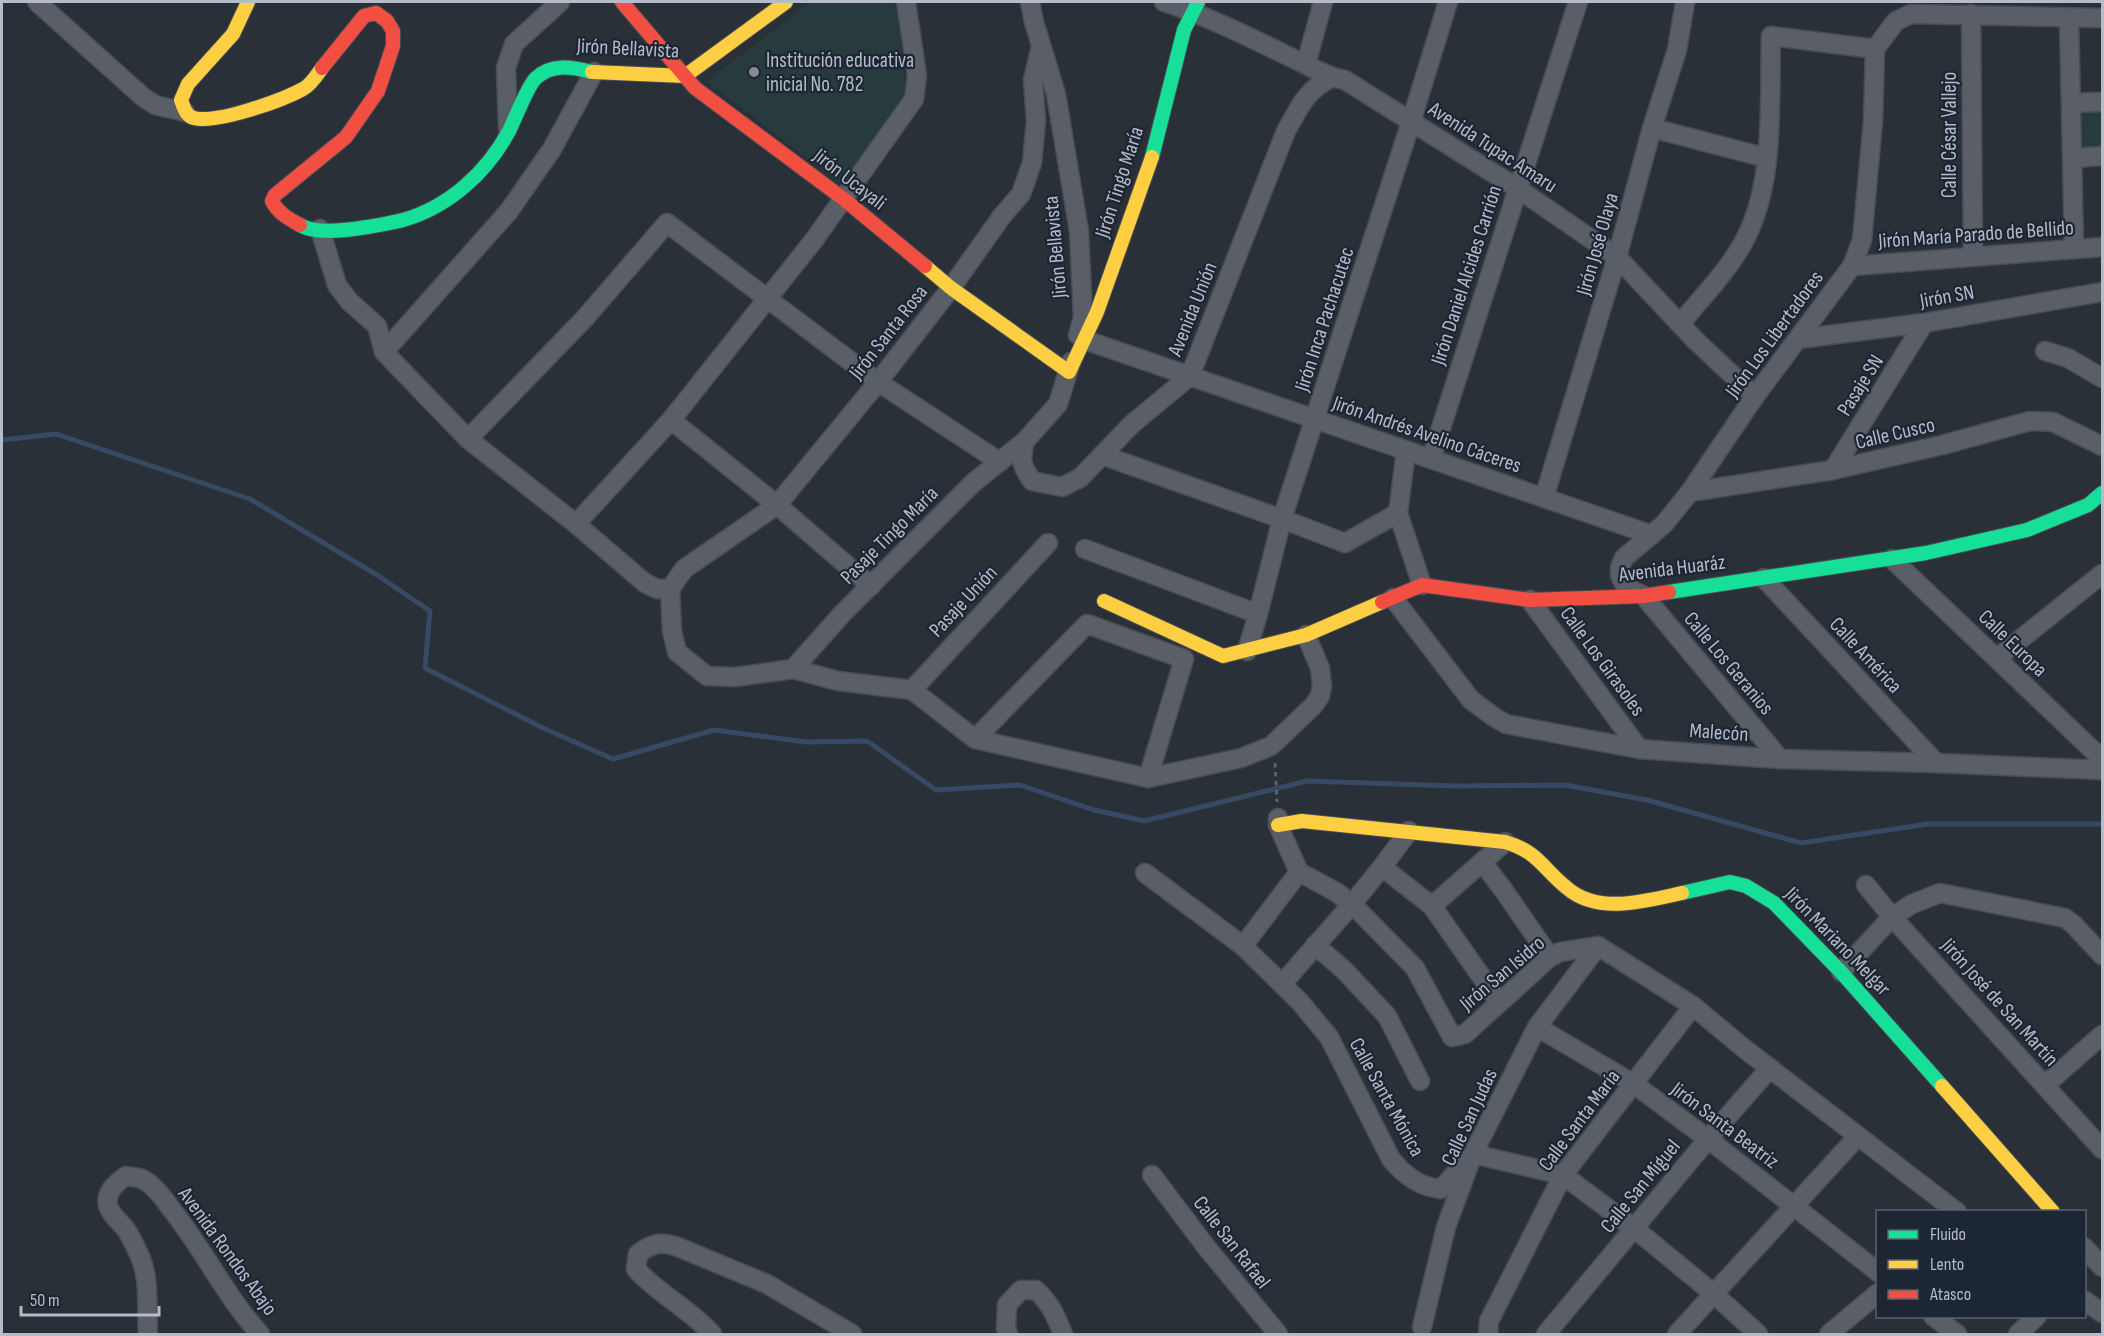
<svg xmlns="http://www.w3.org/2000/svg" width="2104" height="1336" font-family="'Sofia Sans Condensed',sans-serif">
	<rect width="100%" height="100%" fill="#2a3038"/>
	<!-- green -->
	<g fill="#273a3e">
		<path d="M811 2H897L906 95 845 188 707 81Z"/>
		<path d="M2102 107V151L2078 152 2077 108Z"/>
	</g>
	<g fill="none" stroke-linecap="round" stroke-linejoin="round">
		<!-- stream -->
		<path stroke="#384963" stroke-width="5" d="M2 440 56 434 250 499 377 575 430 611 425 668 543 728 613 759 714 730 806 742 867 741 936 790 1020 785 1094 810 1144 821 1307 781 1456 786 1565 785 1647 800 1801 843 1928 824H2102"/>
		<defs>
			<g id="street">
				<path d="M37 2 143 97 155 105 185 112"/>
				<path d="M1030 2 1034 22 1056 94 1079 231 1083 317 1078 335"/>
				<path d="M1164 2C1207 16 1249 37 1290 57 1309 65 1325 77 1345 80L1517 188 1617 257 1696 341 1755 396"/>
				<path d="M1971 14 1973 256"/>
				<path d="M2069 19 2074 249"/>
				<path d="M1875 49 1896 21 1911 14 2102 18"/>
				<path d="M1306 64 1323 2"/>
				<path d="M594 72 552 149 509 211 384 352 468 439 576 524 645 583 657 589H670"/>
				<path d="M2071 103 2102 102"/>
				<path d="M508 128 506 68 514 44 560 2"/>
				<path d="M1652 128 1767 158"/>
				<path d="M2073 158 2102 156"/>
				<path d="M320 229 337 285 349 301 377 326 384 352"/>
				<path d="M1852 266 2102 247"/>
				<path d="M1681 323C1702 297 1727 272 1743 243 1776 184 1769 103 1771 36L1875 49"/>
				<path d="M1798 339 1924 323 2102 292"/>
				<path d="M1085 340 1652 535"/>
				<path d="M2045 351 2068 358 2102 378"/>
				<path d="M671 420 777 505 871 586"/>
				<path d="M468 439 585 318 667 223 878 382 1000 462"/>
				<path d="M1025 441C1020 460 1021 465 1032 481L1062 487 1080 478 1132 424 1190 376 1286 131C1300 107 1305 91 1331 78"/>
				<path d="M1406 451 1398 513 1422 585"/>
				<path d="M1102 455 1282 519 1345 543 1398 513"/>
				<path d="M1431 459 1578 2"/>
				<path d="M1833 470 1924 323"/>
				<path d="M1690 492 1833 470 1942 445 2030 421 2053 422 2102 446"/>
				<path d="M1544 498 1617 257 1652 128 1677 50 1685 2"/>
				<path d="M576 524 671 420 814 240 914 99 917 75 906 2"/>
				<path d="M1085 549 1258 614"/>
				<path d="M1892 559 2102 759"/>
				<path d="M1764 578 1936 763"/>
				<path d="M670 589 672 631 677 652 707 676 735 677 793 669 838 681 912 690 975 739 1087 624 1184 659 1148 778 1241 758 1271 746 1313 706 1320 696 1322 686 1320 668 1306 635"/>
				<path d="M670 589 684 569 777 505 878 382 951 288 1002 216 1021 194 1032 163 1036 121 1033 80 1041 46"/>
				<path d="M1393 598 1471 700 1494 717 1506 724 1639 749 1780 759 1936 763 2102 770"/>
				<path d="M1530 600 1639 749"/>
				<path d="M1247 651 1258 614 1282 519 1411 122 1448 2"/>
				<path d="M1997 658 2102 574"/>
				<path d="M793 669 843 613 973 483 1025 441 1058 404 1071 362"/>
				<path d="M912 690 1048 543"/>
				<path d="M975 739 1148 778"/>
				<path d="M1780 759 1644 596 1627 588 1623 582 1620 575V567L1624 558 1664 524 1690 492 1755 396 1852 266 1862 240 1873 121 1875 49"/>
				<path d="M1278 818V825L1299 872 1336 892 1352 904 1415 968 1452 1037 1465 1034 1550 957 1560 952 1598 946 1693 1006 1746 1050 1957 1212"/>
				<path d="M1482 862 1502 888 1550 957"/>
				<path d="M1382 867 1409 831"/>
				<path d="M1145 873 1243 946 1300 1002 1329 1037 1391 1159C1404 1175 1419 1187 1441 1189L1473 1154 1563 1175 1635 1229 1714 1294 1758 1334"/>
				<path d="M1866 885 1892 917 2102 1149"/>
				<path d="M1432 906 1499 1002"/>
				<path d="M1315 945 1344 970 1387 1016 1420 1081"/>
				<path d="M1243 946 1299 872"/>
				<path d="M1841 972 1892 917 1912 904 1940 893 2065 918 2074 925 2102 955"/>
				<path d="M1282 984 1352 904 1382 867 1432 906 1505 842"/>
				<path d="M1537 1027 1634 1084 1708 1139 1878 1272"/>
				<path d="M2045 1085 2102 1035"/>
				<path d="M1152 1175 1207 1248 1278 1334"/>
				<path d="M2084 1247 2102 1267"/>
				<path d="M2084 1300 2102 1313"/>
				<path d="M1933 1316 1957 1334"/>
				<path d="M1422 1327 1446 1227 1473 1154 1537 1027 1598 946"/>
				<path d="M148 1334C146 1307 151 1278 138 1252 134 1244 130 1235 125 1228 119 1221 111 1215 108 1206 105 1192 116 1183 126 1176 131 1177 140 1177 144 1180 155 1186 165 1200 172 1210 204 1250 226 1297 260 1334"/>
				<path d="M712 1334C690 1309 658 1294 636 1269L638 1254C652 1243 661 1241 678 1247L767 1284 852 1334"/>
				<path d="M1008 1334 1006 1328 1007 1305 1021 1290H1036C1050 1303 1056 1316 1063 1334"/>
				<path d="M1488 1334 1489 1321 1563 1175 1693 1006"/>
				<path d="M1546 1334 1708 1139 1770 1068"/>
				<path d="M1677 1334 1858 1136"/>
				<path d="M1829 1334 1878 1293"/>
				<path d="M2018 1334 2037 1316"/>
			</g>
			<g id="fast">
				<path d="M1152 157 1184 30 1198 2"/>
				<path d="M300 225C316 235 349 230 367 227 379 225 392 223 403 220 449 207 487 172 509 131 515 119 528 85 536 78 552 63 573 67 592 72"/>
				<path d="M1669 592 1926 553 2027 530 2088 505 2102 493"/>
				<path d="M1682 893 1730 882 1746 886 1774 903 1841 972 1942 1086"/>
			</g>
			<g id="slow">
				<path d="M248 2 233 34 188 84 181 100C184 108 186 116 194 118 217 124 283 100 303 89 311 85 317 75 322 68"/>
				<path d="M592 72 685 76 786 2"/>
				<path d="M925 266 951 288 1069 372 1097 312 1152 157"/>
				<path d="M1104 601 1223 656 1306 635 1382 602"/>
				<path d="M1278 825 1302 821 1505 842C1539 852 1542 868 1567 888 1598 915 1646 901 1682 893"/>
				<path d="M1942 1086 2053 1212"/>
			</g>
			<g id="jam">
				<path d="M622 2 695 88 845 200 925 266"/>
				<path d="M300 225C289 219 278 213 272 201L275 195 346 137 378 91 393 46V31L387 21 376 13 364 16 322 68"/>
				<path d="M1382 602 1422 585 1530 600 1644 596 1669 592"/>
			</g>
		</defs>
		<!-- street casing -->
		<use href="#street" stroke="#484c53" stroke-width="21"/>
		<!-- fast casing -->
		<use href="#fast" stroke="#484c53" stroke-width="16"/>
		<!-- slow casing -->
		<use href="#slow" stroke="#484c53" stroke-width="16"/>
		<!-- jam casing -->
		<use href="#jam" stroke="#484c53" stroke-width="16"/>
		<!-- path -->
		<path stroke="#5d636a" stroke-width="3" stroke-dasharray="4.5 4.5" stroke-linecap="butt" d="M1275 763 1277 802"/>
		<!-- street -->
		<use href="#street" stroke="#5a5e66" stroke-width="18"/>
		<!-- fast -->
		<use href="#fast" stroke="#16e098" stroke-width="14"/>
		<!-- slow -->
		<use href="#slow" stroke="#ffcf43" stroke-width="14"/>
		<!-- jam -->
		<use href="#jam" stroke="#f24e42" stroke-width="14"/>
	</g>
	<!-- markers -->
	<circle fill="#848b96" stroke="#1d2633" stroke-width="2" cx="754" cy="72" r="6"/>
	<g text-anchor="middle" stroke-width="4.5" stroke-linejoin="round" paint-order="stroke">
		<!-- street labels -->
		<g font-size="21" fill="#b4bcc9" stroke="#1d2633">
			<text transform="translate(628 48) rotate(3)" y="7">Jirón Bellavista</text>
			<text transform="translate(1949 135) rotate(-90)" y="7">Calle César Vallejo</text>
			<text transform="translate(1493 147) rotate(33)" y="7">Avenida Tupac Amaru</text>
			<text transform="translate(850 179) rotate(38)" y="7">Jirón Ucayali</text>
			<text transform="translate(1119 182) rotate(-72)" y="7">Jirón Tingo María</text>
			<text transform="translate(1976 234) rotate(-4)" y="7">Jirón María Parado de Bellido</text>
			<text transform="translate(1597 244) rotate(-74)" y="7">Jirón José Olaya</text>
			<text transform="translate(1055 247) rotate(-95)" y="7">Jirón Bellavista</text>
			<text transform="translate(1466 275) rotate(-72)" y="7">Jirón Daniel Alcides Carrión</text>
			<text transform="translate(1947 296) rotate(-10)" y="7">Jirón SN</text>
			<text transform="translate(1192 309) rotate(-68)" y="7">Avenida Unión</text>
			<text transform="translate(1324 319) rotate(-72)" y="7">Jirón Inca Pachacutec</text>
			<text transform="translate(888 332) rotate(-52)" y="7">Jirón Santa Rosa</text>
			<text transform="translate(1774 334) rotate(-54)" y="7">Jirón Los Libertadores</text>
			<text transform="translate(1860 385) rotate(-58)" y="7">Pasaje SN</text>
			<text transform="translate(1895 433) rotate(-13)" y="7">Calle Cusco</text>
			<text transform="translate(1427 434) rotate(19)" y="7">Jirón Andrés Avelino Cáceres</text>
			<text transform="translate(889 535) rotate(-45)" y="7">Pasaje Tingo María</text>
			<text transform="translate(1672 568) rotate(-7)" y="7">Avenida Huaráz</text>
			<text transform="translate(963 601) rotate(-47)" y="7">Pasaje Unión</text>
			<text transform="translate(2013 643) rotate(44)" y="7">Calle Europa</text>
			<text transform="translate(1866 655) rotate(47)" y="7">Calle América</text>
			<text transform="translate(1603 661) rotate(54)" y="7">Calle Los Girasoles</text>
			<text transform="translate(1729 663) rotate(50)" y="7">Calle Los Geranios</text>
			<text transform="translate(1719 732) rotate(4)" y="7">Malecón</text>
			<text transform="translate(1838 941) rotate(46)" y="7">Jirón Mariano Melgar</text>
			<text transform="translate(1502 973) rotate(-40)" y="7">Jirón San Isidro</text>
			<text transform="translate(2000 1002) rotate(48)" y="7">Jirón José de San Martín</text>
			<text transform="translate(1387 1097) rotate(61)" y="7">Calle Santa Mónica</text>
			<text transform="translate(1469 1117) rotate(-65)" y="7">Calle San Judas</text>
			<text transform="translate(1579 1120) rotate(-53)" y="7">Calle Santa María</text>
			<text transform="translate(1725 1125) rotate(37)" y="7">Jirón Santa Beatriz</text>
			<text transform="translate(1640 1186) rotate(-51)" y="7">Calle San Miguel</text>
			<text transform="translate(1232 1242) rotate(52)" y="7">Calle San Rafael</text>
			<text transform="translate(228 1251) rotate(54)" y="7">Avenida Rondos Abajo</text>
		</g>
		<!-- poi labels -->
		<g font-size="21" fill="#b4bcc9" stroke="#1d2633" text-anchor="start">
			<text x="766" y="67">Institución educativa<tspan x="766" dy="24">inicial No. 782</tspan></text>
		</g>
	</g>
	<!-- border -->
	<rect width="2104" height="1336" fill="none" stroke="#b4bcc9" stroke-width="6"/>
	<!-- legend -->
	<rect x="1876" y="1210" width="210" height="108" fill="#1d2633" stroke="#59626f" stroke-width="1.5"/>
	<rect x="1888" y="1230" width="30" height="9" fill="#16e098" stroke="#59626f" stroke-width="1.5"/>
	<text x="1930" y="1240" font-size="18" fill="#b4bcc9">Fluido</text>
	<rect x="1888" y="1260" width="30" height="9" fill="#ffcf43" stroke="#59626f" stroke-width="1.5"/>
	<text x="1930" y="1270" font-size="18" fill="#b4bcc9">Lento</text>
	<rect x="1888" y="1290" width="30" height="9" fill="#f24e42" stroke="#59626f" stroke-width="1.5"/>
	<text x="1930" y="1300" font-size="18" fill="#b4bcc9">Atasco</text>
	<!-- scale -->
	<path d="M21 1306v9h138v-9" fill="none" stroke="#b4bcc9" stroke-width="3"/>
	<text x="30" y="1306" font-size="18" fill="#b4bcc9" stroke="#1d2633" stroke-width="4.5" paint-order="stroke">50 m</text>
</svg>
